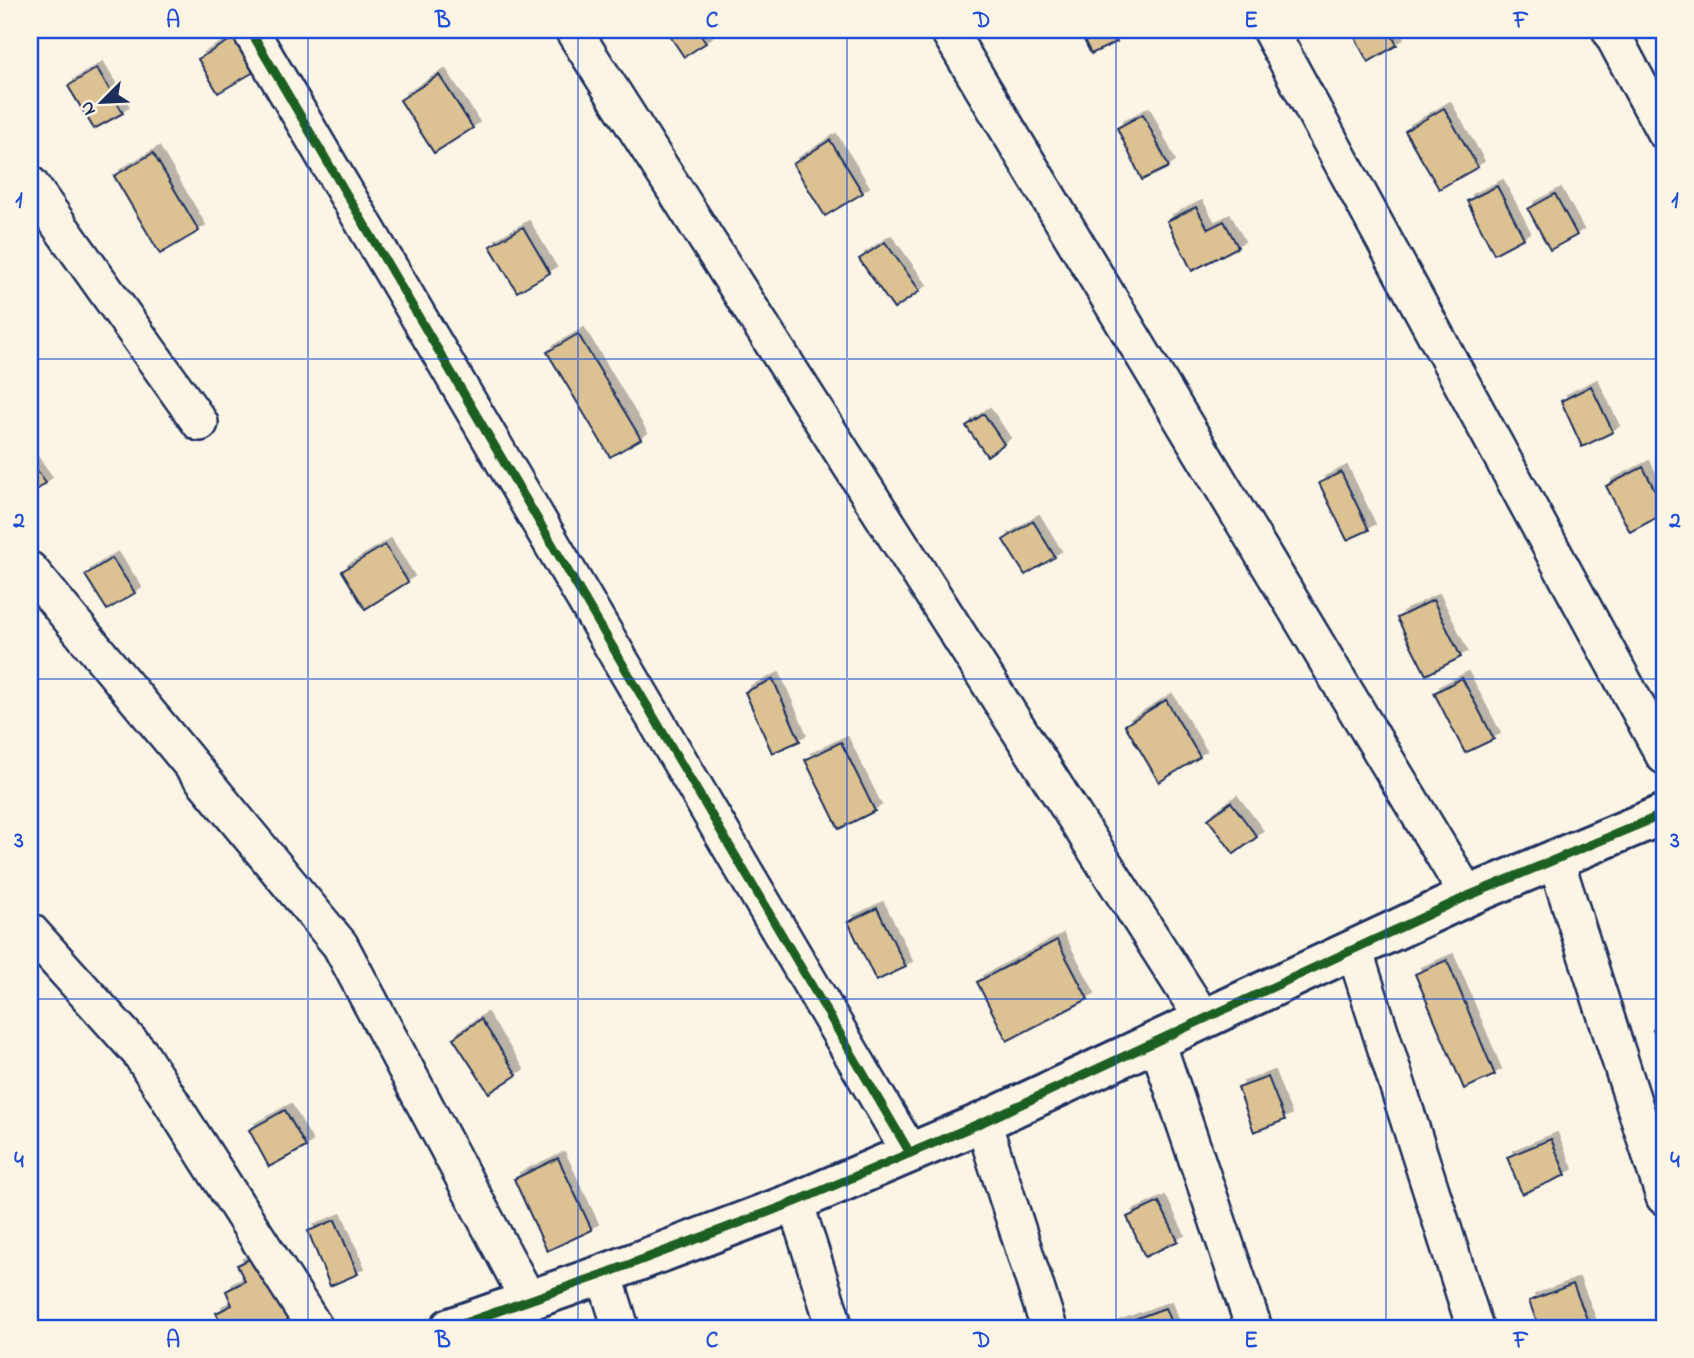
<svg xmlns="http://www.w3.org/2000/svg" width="1694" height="1358" font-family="'Indie Flower',sans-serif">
	<defs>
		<filter id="shadow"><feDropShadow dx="6" dy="-6" stdDeviation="0" flood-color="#0004"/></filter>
	</defs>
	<rect width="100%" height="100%" fill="#fcf5e5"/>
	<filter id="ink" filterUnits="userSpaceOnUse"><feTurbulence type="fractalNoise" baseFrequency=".0143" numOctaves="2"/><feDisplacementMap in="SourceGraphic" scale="14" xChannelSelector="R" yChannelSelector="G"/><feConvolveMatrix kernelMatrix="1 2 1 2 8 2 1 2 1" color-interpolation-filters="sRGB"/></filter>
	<g filter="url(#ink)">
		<!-- building -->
		<g fill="#dcc292" stroke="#1b2f5e" stroke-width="2" filter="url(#shadow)">
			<path d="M666 30H697L706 43 684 57Z"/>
			<path d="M1079 30H1112L1117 42 1091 54Z"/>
			<path d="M1351 30H1389L1397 45 1368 62Z"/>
			<path d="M239 35 259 69 218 93 198 59Z"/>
			<path d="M97 68 123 113 94 129 68 86Z"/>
			<path d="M439 75 473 128 434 153 400 100Z"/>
			<path d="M1444 108 1478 167 1439 189 1405 131Z"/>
			<path d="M1143 114 1169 167 1142 180 1117 128Z"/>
			<path d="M830 140 863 193 825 216 793 164Z"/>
			<path d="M153 153 199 231 160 254 114 176Z"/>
			<path d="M1497 186 1524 238 1494 254 1467 201Z"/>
			<path d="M1555 194 1577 235 1550 250 1528 209Z"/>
			<path d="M1196 207 1208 229 1224 221 1238 247 1192 271 1167 221Z"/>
			<path d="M523 227 550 273 517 292 490 246Z"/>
			<path d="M885 242 920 291 894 309 859 259Z"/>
			<path d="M578 334 641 439 610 457 547 352Z"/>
			<path d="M1591 386 1613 432 1582 447 1561 401Z"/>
			<path d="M984 414 1004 444 987 456 966 426Z"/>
			<path d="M30 461 46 483 30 495Z"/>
			<path d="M1643 467 1664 508V514L1630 532 1606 486Z"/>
			<path d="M1341 472 1369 530 1347 540 1319 483Z"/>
			<path d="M1033 521 1055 557 1025 575 1003 540Z"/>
			<path d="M385 545 408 582 365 609 342 571Z"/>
			<path d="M112 558 135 593 107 610 85 575Z"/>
			<path d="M1433 600 1461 657 1426 675 1397 618Z"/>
			<path d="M1462 678 1494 739 1465 753 1434 693Z"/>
			<path d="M773 679 800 741 772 753 745 692Z"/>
			<path d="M1166 700 1200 757 1159 782 1125 725Z"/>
			<path d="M841 742 875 811 839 829 805 760Z"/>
			<path d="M1231 802 1257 837 1234 854 1208 819Z"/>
			<path d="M877 908 906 967 876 981 848 922Z"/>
			<path d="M1057 940 1088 999 1007 1041 977 982Z"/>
			<path d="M1447 960 1495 1075 1464 1089 1415 974Z"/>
			<path d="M481 1019 517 1075 489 1093 453 1038Z"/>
			<path d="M1664 1025V1052L1653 1030Z"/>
			<path d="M1268 1077 1285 1120 1254 1132 1238 1088Z"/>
			<path d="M285 1110 306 1147 269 1167 249 1130Z"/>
			<path d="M1551 1139 1566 1175 1522 1194 1507 1157Z"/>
			<path d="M558 1158 592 1230 547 1251 514 1179Z"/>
			<path d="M1159 1202 1178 1241 1145 1257 1127 1217Z"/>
			<path d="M335 1220 358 1274 330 1286 308 1231Z"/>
			<path d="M260 1254 294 1323 284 1328H224L216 1313 232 1305 226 1291 245 1281 237 1265Z"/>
			<path d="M1573 1284 1589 1324 1578 1328H1539L1529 1301Z"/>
			<path d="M1165 1308 1173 1328H1110Z"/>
		</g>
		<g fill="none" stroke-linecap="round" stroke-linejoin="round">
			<defs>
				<g id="street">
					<path d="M250 30 910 1153"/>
					<path d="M573 30 1204 1020"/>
					<path d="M948 30 1468 896"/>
					<path d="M1270 30 1664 756"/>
					<path d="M1610 30 1664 131"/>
					<path d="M30 184 200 423"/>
					<path d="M30 570 340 945 529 1301"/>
					<path d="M1555 858 1664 1197"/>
					<path d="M30 931 140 1053 315 1328"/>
					<path d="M1354 949 1475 1328"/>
					<path d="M1157 1042 1254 1328"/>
					<path d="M983 1122 1049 1328"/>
					<path d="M795 1202 835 1328"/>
					<path d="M604 1274 621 1328"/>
				</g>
				<path id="secondary" d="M450 1328 604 1274 795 1202 983 1122 1468 896 1664 814"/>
			</defs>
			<!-- street casing -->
			<use href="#street" stroke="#1b2f5e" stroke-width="40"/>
			<!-- secondary casing -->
			<use href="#secondary" stroke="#1b2f5e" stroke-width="44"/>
			<!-- street -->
			<use href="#street" stroke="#fcf5e5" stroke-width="35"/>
			<!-- secondary -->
			<use href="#secondary" stroke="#fcf5e5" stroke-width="38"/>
			<defs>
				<g id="cycleway">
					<path d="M250 30 910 1153"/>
					<path d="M450 1328 604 1274 795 1202 983 1122 1468 896 1664 814"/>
				</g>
			</defs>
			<!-- cycleway casing -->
			<use href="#cycleway" stroke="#fcf5e5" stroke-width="13"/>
			<!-- cycleway -->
			<use href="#cycleway" stroke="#1b5e20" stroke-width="9"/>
		</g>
	</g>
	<!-- grid -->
	<path fill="none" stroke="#1d4ed8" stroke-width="2" stroke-opacity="0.55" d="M308 30V1328M578 30V1328M847 30V1328M1116 30V1328M1386 30V1328M30 359H1664M30 679H1664M30 999H1664"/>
	<!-- margin -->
	<rect width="1694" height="1358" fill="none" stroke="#fcf5e5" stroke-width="77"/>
	<!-- north arrow -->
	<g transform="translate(102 102) rotate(246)" stroke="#fcf5e5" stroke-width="5" paint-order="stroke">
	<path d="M0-5L12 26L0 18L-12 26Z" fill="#1b2f5e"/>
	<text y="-10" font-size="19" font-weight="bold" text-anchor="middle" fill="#1b2f5e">N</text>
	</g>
	<rect x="38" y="38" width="1618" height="1282" fill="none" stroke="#1d4ed8" stroke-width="2.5"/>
	<g font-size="23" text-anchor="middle" font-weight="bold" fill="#1d4ed8">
		<text x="173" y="27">A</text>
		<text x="443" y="27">B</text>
		<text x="712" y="27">C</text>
		<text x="982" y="27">D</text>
		<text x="1251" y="27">E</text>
		<text x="1521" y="27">F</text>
		<text x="19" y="207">1</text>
		<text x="1675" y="207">1</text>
		<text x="19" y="527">2</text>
		<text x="1675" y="527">2</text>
		<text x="19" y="847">3</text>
		<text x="1675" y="847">3</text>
		<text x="19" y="1167">4</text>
		<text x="1675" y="1167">4</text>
		<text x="173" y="1347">A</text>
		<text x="443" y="1347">B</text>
		<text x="712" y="1347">C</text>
		<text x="982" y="1347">D</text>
		<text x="1251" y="1347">E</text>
		<text x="1521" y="1347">F</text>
	</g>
</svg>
